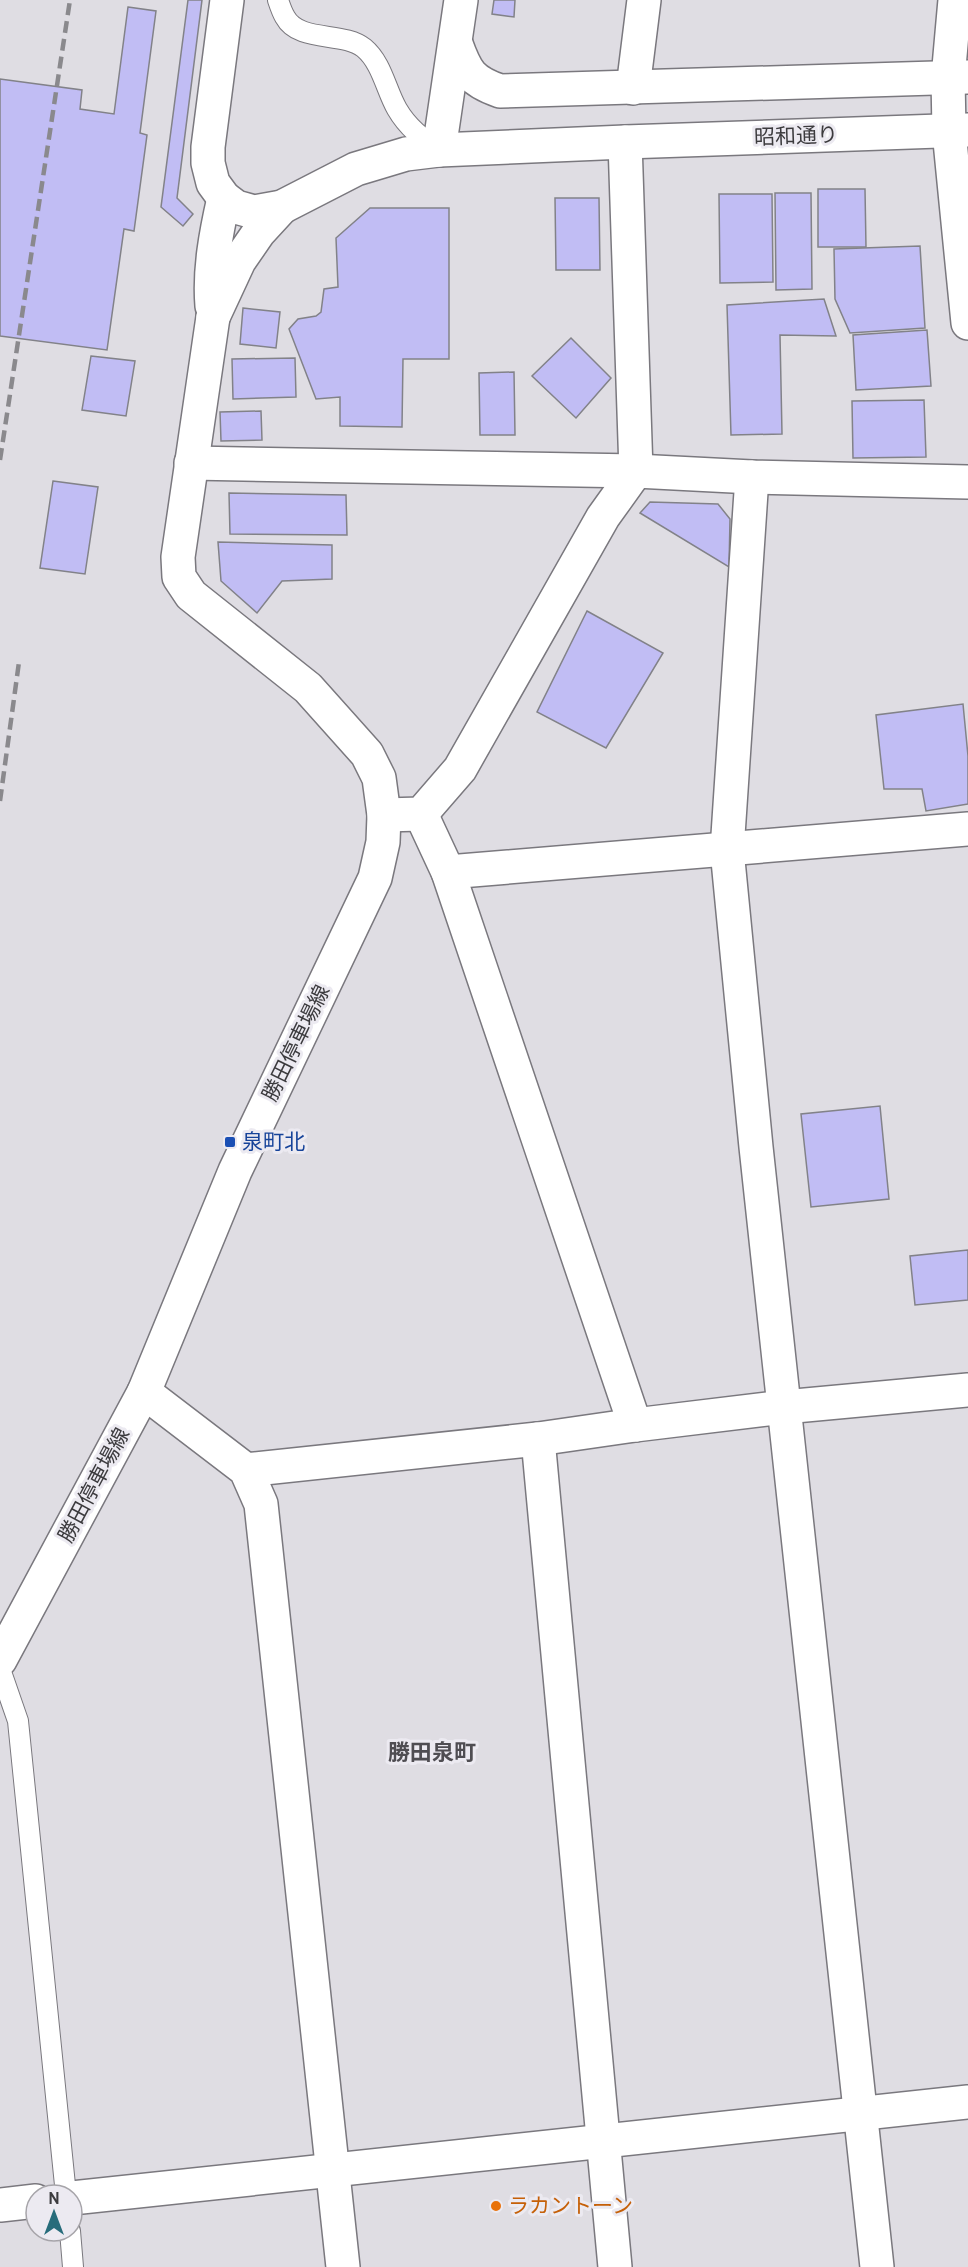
<svg xmlns="http://www.w3.org/2000/svg" width="968" height="2267" font-family="Overpass,'Noto Sans JP',sans-serif">
	<rect width="100%" height="100%" fill="#dfdde3"/>
	<!-- building -->
	<g fill="#c1bdf4" stroke="#828288" stroke-width="1.5">
		<path d="M188 0H202L177 198 193 214 183 226 161 207Z"/>
		<path d="M494 0H515L514 17 492 14Z"/>
		<path d="M128 7 156 11 140 133 147 135 134 231 124 229 107 350 0 336V79L82 90 80 109 114 114Z"/>
		<path d="M818 189H865L866 247H818Z"/>
		<path d="M775 193H811L812 289 776 290Z"/>
		<path d="M719 194H772L773 282 720 283Z"/>
		<path d="M555 198H599L600 270H556Z"/>
		<path d="M370 208H449V359H403L402 427 340 426V397L316 399 289 329 298 319 316 316 321 312 324 289 338 287 336 238Z"/>
		<path d="M920 246 925 328 850 333 835 299 834 249Z"/>
		<path d="M824 299 836 336 780 335 782 434 731 435 727 305Z"/>
		<path d="M243 308 280 312 276 348 240 344Z"/>
		<path d="M927 330 931 386 856 390 853 335Z"/>
		<path d="M571 338 611 378 576 418 532 376Z"/>
		<path d="M91 356 135 361 126 416 82 410Z"/>
		<path d="M295 358 296 397 233 399 232 359Z"/>
		<path d="M514 372 515 435H480L479 373Z"/>
		<path d="M924 400 926 457 853 458 852 401Z"/>
		<path d="M261 411 262 440 221 441 220 412Z"/>
		<path d="M53 481 98 487 85 574 40 568Z"/>
		<path d="M229 493 346 495 347 535 230 534Z"/>
		<path d="M650 502 718 504 730 519 729 567 640 513Z"/>
		<path d="M218 542 332 545V579L282 581 257 613 221 581Z"/>
		<path d="M587 611 663 653 606 748 537 712Z"/>
		<path d="M963 704 968 756V804L926 811 922 789H884L876 715Z"/>
		<path d="M880 1106 889 1199 811 1207 801 1114Z"/>
		<path d="M968 1250V1300L915 1305 910 1256Z"/>
	</g>
	<g fill="none" stroke-linecap="round" stroke-linejoin="round">
		<defs>
			<g id="lane">
				<path d="M278 0C280 6 282 12 285 17 299 43 343 31 364 48 382 63 386 90 397 109 408 128 422 138 439 150"/>
				<path d="M0 1669 18 1721 66 2195"/>
				<path d="M70 2231 73 2267"/>
			</g>
			<g id="street">
				<path d="M212 306C209 270 216 233 224 198"/>
				<path d="M213 317 239 261 259 232 282 207"/>
				<path d="M191 463 636 471 752 477 968 482"/>
				<path d="M752 477 727 850 756 1147 877 2267"/>
				<path d="M421 814 448 872 635 1425"/>
				<path d="M384 815 421 814 460 769 603 517 636 471 625 142"/>
				<path d="M448 872 968 829"/>
				<path d="M538 1439 615 2267"/>
				<path d="M246 1470 538 1439 635 1425 784 1407 968 1390"/>
			</g>
			<g id="secondary">
				<path d="M227 0 208 147V163L213 183 224 198 236 207 254 212 282 207 356 169 406 154 439 150 625 142 968 130"/>
				<path d="M955 0 948 78 949 131 968 323"/>
				<path d="M456 44C466 72 471 81 500 91L968 77"/>
				<path d="M633 88 644 0"/>
				<path d="M439 150 461 0"/>
				<path d="M144 1392 246 1470 261 1504 343 2267"/>
				<path d="M0 1660 144 1392 235 1171 375 878 383 842 384 815 379 778 367 754 308 688 191 595 179 577 178 557 213 317"/>
				<path d="M72 2198 968 2102"/>
				<path d="M0 2205 36 2201"/>
			</g>
		</defs>
		<!-- lane casing -->
		<use href="#lane" stroke="#7a787e" stroke-width="22"/>
		<!-- street casing -->
		<use href="#street" stroke="#7a787e" stroke-width="36"/>
		<!-- secondary casing -->
		<use href="#secondary" stroke="#7a787e" stroke-width="36"/>
		<!-- lane -->
		<use href="#lane" stroke="#fff" stroke-width="20"/>
		<!-- street -->
		<use href="#street" stroke="#fff" stroke-width="33"/>
		<!-- secondary -->
		<use href="#secondary" stroke="#fff" stroke-width="33"/>
		<!-- rail -->
		<g stroke="#8a898d" stroke-width="4.5" stroke-dasharray="12 6" stroke-linecap="butt">
			<path d="M0 460 70 0"/>
			<path d="M0 801 19 662"/>
		</g>
	</g>
	<!-- markers -->
	<rect fill="#1a4fb4" stroke="#eceaf1" stroke-width="2" x="224" y="1136" width="12" height="12" rx="3"/>
	<circle fill="#e8710a" stroke="#eceaf1" stroke-width="2" cx="496" cy="2206" r="6"/>
	<g text-anchor="middle" stroke-width="6" stroke-linejoin="round" paint-order="stroke">
		<!-- street labels -->
		<g font-size="21" fill="#3c3b3e" stroke="#eceaf1">
			<text transform="translate(796 136) rotate(-2)" y="7">昭和通り</text>
			<text transform="translate(296 1043) rotate(-64)" y="7">勝田停車場線</text>
			<text transform="translate(94 1485) rotate(-62)" y="7">勝田停車場線</text>
		</g>
		<!-- transit labels -->
		<g font-size="21" fill="#164399" stroke="#eceaf1" text-anchor="start">
			<text x="242" y="1149">泉町北</text>
		</g>
		<!-- food labels -->
		<g font-size="21" fill="#c56008" stroke="#eceaf1" text-anchor="start">
			<text x="508" y="2213">ラカントーン</text>
		</g>
		<!-- neighbourhood labels -->
		<g font-size="22" font-weight="bold" fill="#4f4d52" stroke="#eceaf1">
			<text x="432" y="1760">勝田泉町</text>
		</g>
	</g>
	<!-- north arrow -->
	<g transform="translate(54 2213)"><circle r="28" fill="#eceaf1" stroke="#a6a4a9" stroke-width="1.5"/>
	<path d="M0-4.5L10 22L0 15L-10 22Z" fill="#276c7b"/>
	<text y="-9" font-size="16" font-weight="bold" text-anchor="middle" fill="#3c3b3e">N</text>
	</g>
</svg>
